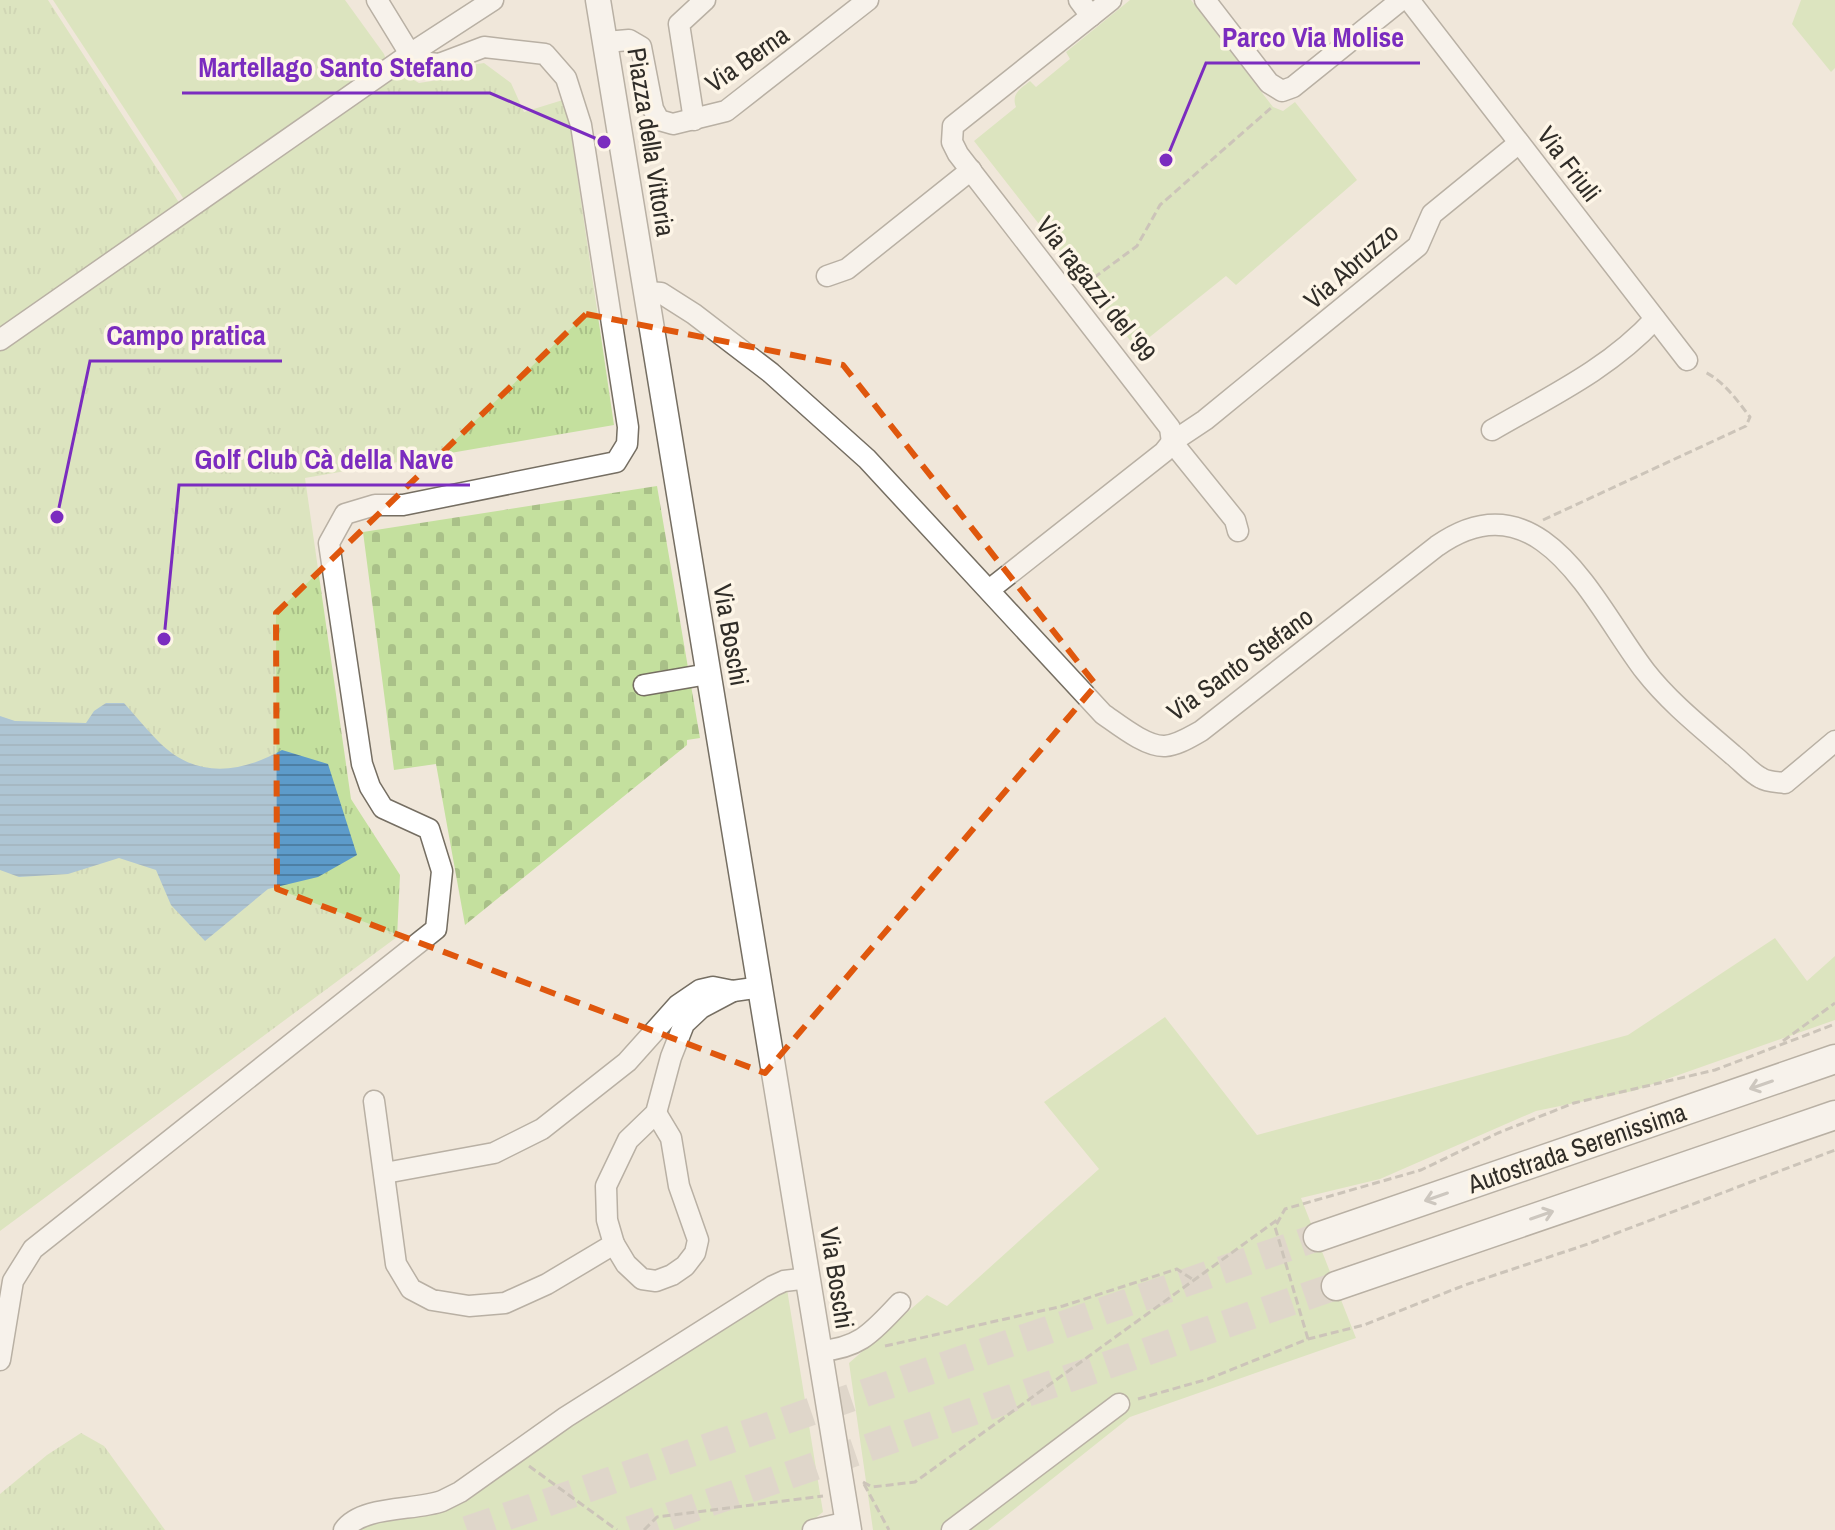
<svg xmlns="http://www.w3.org/2000/svg" width="1835" height="1530" font-family="'Archivo Narrow',sans-serif">
	<defs>
		<pattern id="grass-tufts" width="24" height="20" patternUnits="userSpaceOnUse" patternTransform="scale(2)"><rect width="24" height="20" fill="#c4e09e"/><path d="M3 7l-1-3M5 7V3M7 7l1-3M15 17l-1-3M17 17v-4M19 17l1-3" fill="none" stroke="#a9c088"/></pattern>
		<pattern id="cemetery-stones" width="16" height="16" patternUnits="userSpaceOnUse" patternTransform="scale(2)"><rect width="16" height="16" fill="#c4e09e"/><path d="M2 7V4a2 2 0 0 1 4 0v3zM10 15v-3a2 2 0 0 1 4 0v3z" fill="#a9c088"/></pattern>
		<pattern id="water-rules" width="6" height="5" patternUnits="userSpaceOnUse" patternTransform="scale(2)"><rect width="6" height="5" fill="#5d9bca"/><path d="M0 2.5h6" fill="none" stroke="#4d7fa4"/></pattern>
	</defs>
	<rect width="100%" height="100%" fill="#f0e7da"/>
	<!-- grass -->
	<g fill="url(#grass-tufts)">
		<path d="M0 0H48L189 218 402 73 419 83 438 80 458 67 484 63 511 83 524 112 566 99 614 425 305 478 351 799 400 875 397 937 0 1231Z"/>
		<path d="M81 1433 104 1446 165 1530H0V1494L47 1455Z"/>
	</g>
	<!-- cemetery -->
	<path fill="url(#cemetery-stones)" d="M657 486 700 738 687 740V745L465 925 436 764 394 770 363 532Z"/>
	<!-- park -->
	<g fill="#c4e09e">
		<path d="M53 0H345L384 54 387 63 191 210Z"/>
		<path d="M1130 0H1191L1273 107 1283 111 1295 102 1357 180 1236 285 1226 276 1136 348 974 141 1016 107C1011 94 1020 89 1030 81L1036 87 1070 59 1066 52Z"/>
		<path d="M1801 0H1835V68L1831 72 1792 24Z"/>
		<path d="M1775 938 1807 981 1835 956V1020L1633 1091 1536 1111 1380 1179 1301 1198 1356 1338 1130 1417 988 1530H873L849 1363 927 1295 947 1306 1099 1169 1044 1102 1165 1017 1257 1135 1628 1035Z"/>
		<path d="M787 1289 823 1512 801 1530H353L364 1517 445 1507 775 1291Z"/>
	</g>
	<!-- water -->
	<path fill="url(#water-rules)" d="M106 703H124C135 715 145 728 157 740 194 779 239 774 282 750L328 764 357 855 318 877 268 889 205 941 171 905 156 870 119 858 68 874 19 877 0 870V716L15 721 86 723 94 711Z"/>
	<g fill="none" stroke-linecap="round" stroke-linejoin="round">
		<!-- highway-tunnel -->
		<g stroke="#cac2b6" stroke-width="28" stroke-dasharray="28 14" stroke-linecap="butt">
			<path d="M467 1530 1318 1237"/>
			<path d="M630 1530 1336 1286"/>
		</g>
		<defs>
			<g id="minor">
				<path d="M1079 0 1091 16 1111 0"/>
				<path d="M1205 0 1269 83 1282 91 1293 87 1401 0"/>
				<path d="M1409 0 1687 360"/>
				<path d="M1091 16 953 126 952 142 958 154 1170 428 1172 442 1235 520 1238 531"/>
				<path d="M606 42 629 40 641 47 653 109 659 120 673 124 726 111 868 0"/>
				<path d="M694 120 679 24 705 0"/>
				<path d="M827 276 847 269 971 170"/>
				<path d="M648 292 661 293 694 314 771 373 867 459 1103 714C1119 725 1146 747 1165 746 1178 745 1190 737 1201 731L1437 546C1541 473 1595 606 1645 671 1670 703 1702 728 1733 755 1742 762 1751 773 1761 778 1767 782 1778 782 1785 783L1835 741"/>
				<path d="M0 340 410 54 493 0"/>
				<path d="M1492 430C1549 397 1609 369 1655 319"/>
				<path d="M989 590 1164 452 1172 442 1205 420 1418 246 1432 214 1519 143"/>
				<path d="M644 685 708 674"/>
				<path d="M374 1101 396 1264 411 1289 432 1300 469 1306 505 1303 547 1284 614 1244 607 1220 606 1186 628 1140 656 1113 671 1057 684 1024 701 1008 733 991"/>
				<path d="M385 1173 494 1153 542 1129 627 1062 678 1005 700 990 713 987 733 991 761 987"/>
				<path d="M614 1244 626 1264 642 1279 656 1281 672 1275 685 1266 695 1253 698 1240 679 1186 671 1138 656 1113"/>
				<path d="M820 1351C861 1348 873 1331 900 1303"/>
				<path d="M0 1360 13 1281 33 1249 436 929 442 871 429 829 383 808 370 787 362 764 329 543 345 514 375 505H403L616 462 627 444 628 427 581 125 566 78 545 54 484 47 439 64 418 62 410 54 377 0"/>
				<path d="M344 1530C362 1505 415 1511 442 1501 448 1498 454 1495 460 1492L566 1417 773 1286 784 1281 809 1278"/>
				<path d="M813 1530 848 1522"/>
				<path d="M952 1530 1119 1404"/>
			</g>
			<path id="major" d="M598 0 849 1530"/>
			<g id="highway">
				<path d="M1318 1237 1835 1059"/>
				<path d="M1336 1286 1835 1115"/>
			</g>
		</defs>
		<!-- minor casing -->
		<use href="#minor" stroke="#756e62" stroke-width="23"/>
		<!-- major casing -->
		<use href="#major" stroke="#756e62" stroke-width="27"/>
		<!-- highway casing -->
		<use href="#highway" stroke="#756e62" stroke-width="31"/>
		<!-- path -->
		<g stroke="#a09a90" stroke-width="3" stroke-dasharray="8 4" stroke-linecap="butt">
			<path d="M1084 285 1137 246 1160 205 1271 108"/>
			<path d="M1543 520 1746 426 1750 417C1736 399 1724 381 1703 371"/>
			<path d="M1783 1041 1835 1003"/>
			<path d="M1308 1339 1275 1227 1285 1209 1421 1170 1498 1133 1574 1103 1715 1070 1835 1024"/>
			<path d="M885 1346 1063 1306 1177 1269 1192 1279"/>
			<path d="M1138 1399 1208 1379 1308 1339 1364 1325 1465 1285 1588 1244 1835 1150"/>
			<path d="M529 1466 617 1530"/>
			<path d="M863 1482 872 1487 915 1482 1277 1220"/>
			<path d="M864 1484 889 1530"/>
			<path d="M644 1530 657 1517 823 1496"/>
		</g>
		<!-- minor -->
		<use href="#minor" stroke="#fff" stroke-width="20"/>
		<!-- major -->
		<use href="#major" stroke="#fff" stroke-width="24"/>
		<!-- highway -->
		<use href="#highway" stroke="#fff" stroke-width="28"/>
	</g>
	<!-- one-way arrows -->
	<defs><path id="oneway-shaft" d="M-6 0H5M1.5-3L5.5 0L1.5 3" fill="none" stroke-width="1.6" stroke-linecap="round" stroke-linejoin="round" transform="scale(2)"/></defs>
	<g stroke="#a2a09e">
		<use href="#oneway-shaft" transform="translate(1761 1085) rotate(161)"/>
		<use href="#oneway-shaft" transform="translate(1436 1197) rotate(161)"/>
		<use href="#oneway-shaft" transform="translate(1542 1215) rotate(-19)"/>
	</g>
	<!-- marked area -->
	<path d="M0 0H1835V1530H0ZM586 314 843 365 1096 685 765 1073 277 889 276 613Z" fill="#f0e7da" fill-opacity=".55" fill-rule="evenodd"/>
	<path fill="none" stroke="#df570d" stroke-width="6" stroke-dasharray="16 10" stroke-linejoin="round" d="M586 314 843 365 1096 685 765 1073 277 889 276 613Z"/>
	<g text-anchor="middle" stroke-width="7" stroke-linejoin="round" paint-order="stroke">
		<!-- street labels -->
		<g font-size="26" fill="#302d28" stroke="#fdf5e7">
			<text transform="translate(747 59) rotate(-35)" y="9">Via Berna</text>
			<text transform="translate(651 142) rotate(81)" y="9">Piazza della Vittoria</text>
			<text transform="translate(1569 164) rotate(53)" y="9">Via Friuli</text>
			<text transform="translate(1351 266) rotate(-41)" y="9">Via Abruzzo</text>
			<text transform="translate(1096 289) rotate(52)" y="9">Via ragazzi del '99</text>
			<text transform="translate(731 635) rotate(80)" y="9">Via Boschi</text>
			<text transform="translate(1240 664) rotate(-36)" y="9">Via Santo Stefano</text>
			<text transform="translate(1577 1148) rotate(-19)" y="9">Autostrada Serenissima</text>
			<text transform="translate(837 1278) rotate(81)" y="9">Via Boschi</text>
		</g>
	</g>
	<!-- callouts -->
	<path fill="none" stroke="#7b2cbf" stroke-width="3" d="M1166 160L1206 63H1420M604 142L490 93H182M57 517L90 361H282M164 639L179 485H470"/>
	<g fill="#7b2cbf" stroke="#fdf5e7" stroke-width="3">
		<circle cx="1166" cy="160" r="8"/>
		<circle cx="604" cy="142" r="8"/>
		<circle cx="57" cy="517" r="8"/>
		<circle cx="164" cy="639" r="8"/>
	</g>
	<g font-size="28" text-anchor="middle" font-weight="bold" fill="#7b2cbf" stroke="#fdf5e7" stroke-width="7" stroke-linejoin="round" paint-order="stroke">
		<text x="1313" y="47">Parco Via Molise</text>
		<text x="336" y="77">Martellago Santo Stefano</text>
		<text x="186" y="345">Campo pratica</text>
		<text x="324" y="469">Golf Club Cà della Nave</text>
	</g>
</svg>
